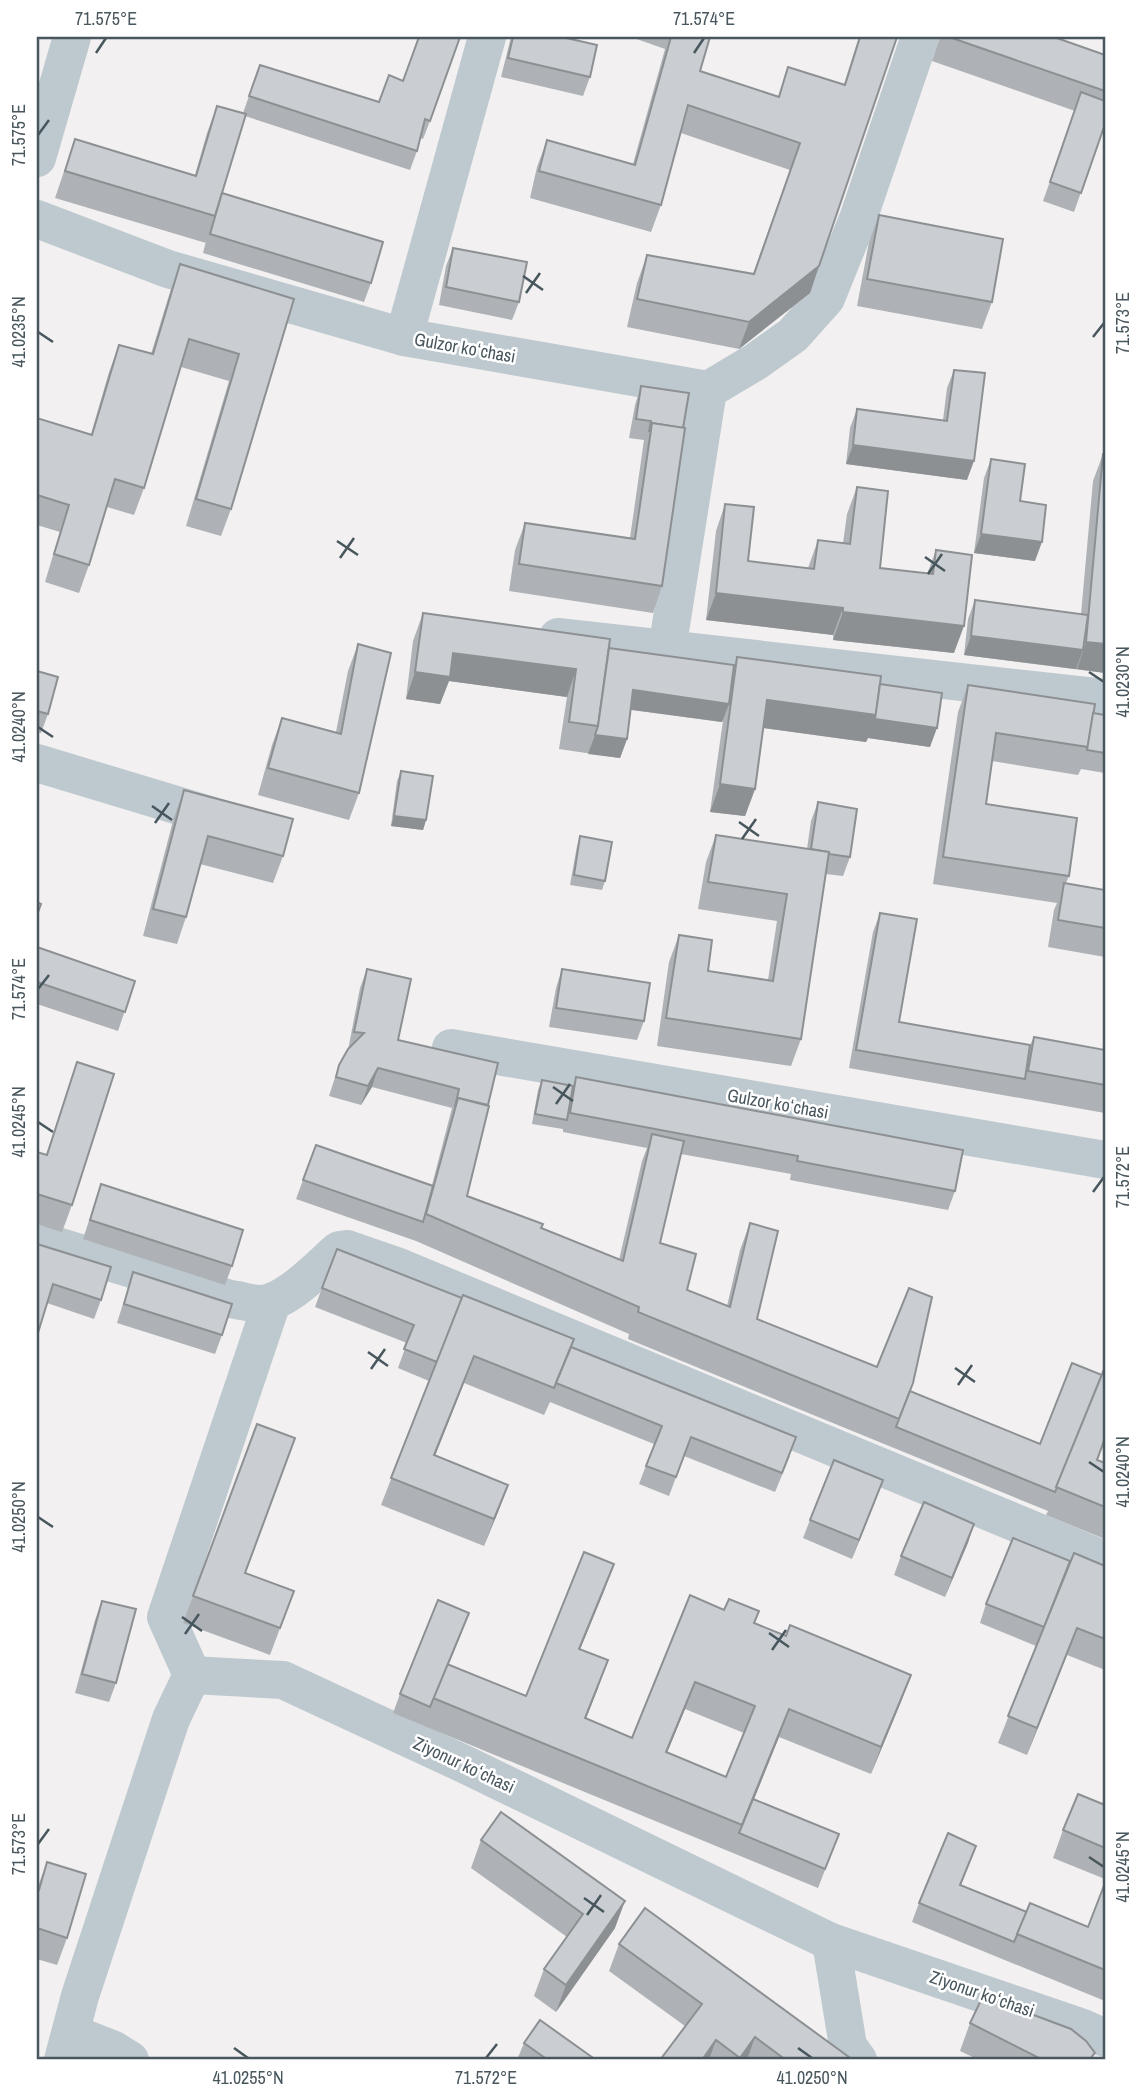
<svg xmlns="http://www.w3.org/2000/svg" width="1142" height="2097" font-family="'Archivo Narrow',sans-serif">
	<rect width="100%" height="100%" fill="#f2f0f0"/>
	<g fill="none" stroke-linecap="round" stroke-linejoin="round">
		<!-- minor -->
		<g stroke="#bec9cf" stroke-width="38">
			<path d="M487 37 404 337 708 390"/>
			<path d="M37 158 72 37"/>
			<path d="M37 219 168 269 404 337"/>
			<path d="M558 637 1105 698"/>
			<path d="M667 650 708 390 755 362 793 335 826 298 858 219 920 37"/>
			<path d="M37 763 229 821"/>
			<path d="M451 1048 1105 1160"/>
			<path d="M37 1240 230 1299C239 1300 249 1303 258 1304 285 1305 319 1267 339 1250L347 1249 399 1267 1105 1560"/>
			<path d="M192 1675 166 1617 272 1302"/>
			<path d="M831 1942 848 2046 858 2060"/>
			<path d="M71 2033 114 2050 130 2060"/>
			<path d="M63 2060 80 1996 171 1719 192 1675 283 1680 466 1765 831 1942 1083 2028 1105 2038"/>
		</g>
	</g>
	<!-- wall -->
	<g fill="#aeb1b5" fill-rule="evenodd">
		<path d="M511 37 590 77 583 96 501 77Z"/>
		<path d="M631 37H710L700 71 778 97 788 67 844 84 859 37H897L810 293 739 349 627 327 637 283 647 255 753 274 790 170 681 133 661 205 651 232 530 198 537 167 547 140 633 164 665 49Z"/>
		<path d="M940 37H1054L1105 55V124L1074 212 1043 201 1075 111 932 61Z"/>
		<path d="M260 65 430 121 423 139 420 138 417 151 410 170 245 116 222 193 371 283 364 302 203 253 206 241V243L55 198 75 139 195 175 207 133 217 106 243 113Z"/>
		<path d="M879 215 992 302 982 329 857 306 869 242Z"/>
		<path d="M453 248 519 302 512 320 439 305 446 266Z"/>
		<path d="M180 264 294 299 231 509 221 536 186 526 229 381 181 367 144 488 134 515 107 507 89 565 79 593 45 582 60 532 37 525V418L91 434 109 372 119 345 151 354 170 292Z"/>
		<path d="M954 370 967 480 846 464 850 428 857 409 943 420 947 388Z"/>
		<path d="M641 386 689 393 662 586 653 613 509 591 515 550 525 523 630 538 644 440 629 438 635 405Z"/>
		<path d="M1103 454H1105V673L964 655 968 619 975 600 1081 614 1093 481Z"/>
		<path d="M991 459 1020 501 1035 561 974 553 984 478Z"/>
		<path d="M857 487 880 568 927 574 936 550 954 653 833 640V635L706 620 716 531 725 504 748 561 808 568 818 540 843 543 847 514Z"/>
		<path d="M423 613 609 648 734 665 737 657 880 684 930 747 868 738 866 742 763 728 755 789 745 816 710 812 723 721 722 722 631 710 627 739 620 758 559 749 567 697 449 681 440 704 406 699 413 641Z"/>
		<path d="M358 644 359 793 349 820 258 795 272 745 282 718 336 732 348 671Z"/>
		<path d="M37 671 48 714 41 733 37 732Z"/>
		<path d="M968 685 1105 715V773L1081 769 1078 775 992 761 986 804 1069 876 1066 883 1105 890V957L1048 947 1054 910 1057 903 933 884 958 712Z"/>
		<path d="M401 771 426 820 423 830 391 826 397 781Z"/>
		<path d="M184 790 283 856 273 883 200 864 186 917 177 944 143 936 174 817Z"/>
		<path d="M818 802 850 857 843 876 826 874 801 1039 791 1066 657 1046 669 962 679 935 708 971 768 980 777 921 698 909 706 862 716 835 807 849 811 821Z"/>
		<path d="M580 836 605 881 602 890 570 885 577 846Z"/>
		<path d="M880 913 899 1022 1030 1045 1034 1037 1105 1050V1113L849 1068 873 932Z"/>
		<path d="M37 947 135 981 118 1031 37 1004Z"/>
		<path d="M367 969 398 1040 498 1063 467 1196 619 1260 642 1161 647 1148 563 1132V1129L532 1124 538 1090 542 1080 573 1086 576 1077 955 1191 948 1210 790 1180 791 1174 681 1154 660 1243 687 1290 727 1306 740 1250 750 1223 757 1319 910 1391 1040 1444 1105 1463V1539L1046 1515 1048 1511 628 1339 629 1334 416 1241 296 1199 316 1145 432 1185 452 1108 372 1087 361 1105 329 1096 339 1065 348 1050 360 988Z"/>
		<path d="M562 969 644 1021 637 1040 549 1027 556 988Z"/>
		<path d="M77 1062 72 1205 62 1232 37 1224V1152L46 1155Z"/>
		<path d="M101 1184 232 1266 225 1285 83 1239Z"/>
		<path d="M37 1244 101 1300 94 1319 47 1303Z"/>
		<path d="M133 1272 222 1335 215 1354 117 1323Z"/>
		<path d="M322 1288 571 1347 790 1456 775 1492 684 1456 669 1496 639 1484 654 1444 550 1402 544 1415 464 1383 435 1456 508 1485 484 1546 381 1505 429 1381 398 1368 407 1343 315 1307Z"/>
		<path d="M257 1424 245 1573 294 1591 270 1655 183 1623Z"/>
		<path d="M883 1480 852 1559 803 1538 810 1520Z"/>
		<path d="M974 1524 945 1597 894 1575 901 1556Z"/>
		<path d="M1070 1561 1105 1566V1670L1067 1655 1027 1755 998 1743 1036 1646 980 1623 986 1604Z"/>
		<path d="M604 1591 580 1649 598 1688 586 1719 632 1738 754 1623 786 1636 911 1675 871 1774 779 1737 754 1799 839 1834 818 1888 393 1713 400 1694 462 1632 449 1664 526 1696ZM685 1709 744 1733 726 1777 667 1753Z"/>
		<path d="M102 1601 116 1683 109 1702 75 1693 95 1620Z"/>
		<path d="M1105 1805V1879L1053 1858 1063 1830Z"/>
		<path d="M481 1840 615 1928 556 2012 534 1996 544 1969 567 1937 471 1868Z"/>
		<path d="M976 1846 961 1885 1027 1912 1088 1927 1105 1883V2001L912 1922 919 1903Z"/>
		<path d="M47 1862 67 1938 57 1965 37 1959V1889Z"/>
		<path d="M619 1944 853 2060H660L685 2026 609 1971Z"/>
		<path d="M970 2023 1092 2060H979L960 2051Z"/>
		<path d="M524 2043 596 2060H517Z"/>
	</g>
	<!-- shaded-wall -->
	<g fill="#8d9093">
		<path d="M819 266 810 293 739 349 749 322Z"/>
		<path d="M853 445 974 461 967 480 846 464Z"/>
		<path d="M981 534 1042 542 1035 561 974 553Z"/>
		<path d="M716 593 843 608 833 635 706 620Z"/>
		<path d="M843 612 964 626 954 653 833 640Z"/>
		<path d="M971 636 1083 650 1076 669 964 655Z"/>
		<path d="M1086 642 1105 644V673L1077 669Z"/>
		<path d="M453 653 576 669 567 697 449 681 440 704 406 699 415 672Z"/>
		<path d="M633 690 729 704 722 722 626 709Z"/>
		<path d="M767 700 876 715 937 728 930 747 868 738 866 742 757 727Z"/>
		<path d="M595 735 627 739 620 758 588 754Z"/>
		<path d="M720 784 755 789 745 816 710 812Z"/>
		<path d="M394 816 426 820 423 830 391 826Z"/>
		<path d="M378 1068 372 1087 361 1105 368 1086Z"/>
		<path d="M474 1356 464 1383 424 1483 434 1455Z"/>
		<path d="M883 1480 876 1499 852 1559 859 1540Z"/>
		<path d="M508 1485 498 1512 484 1546 494 1519Z"/>
		<path d="M974 1524 968 1543 945 1597 952 1578Z"/>
		<path d="M614 1564 604 1591 569 1676 579 1649Z"/>
		<path d="M1077 1628 1067 1655 1027 1755 1037 1728Z"/>
		<path d="M608 1660 598 1688 575 1745 585 1718Z"/>
		<path d="M911 1675 901 1702 871 1774 881 1747Z"/>
		<path d="M695 1682 685 1709 656 1779 666 1752Z"/>
		<path d="M789 1709 779 1737 740 1834 739 1833Z"/>
		<path d="M625 1901 615 1928 556 2012 566 1985Z"/>
		<path d="M755 2037 747 2060H739L740 2058Z"/>
		<path d="M716 2040 709 2060H702Z"/>
	</g>
	<!-- building -->
	<g fill="#caced2" stroke="#8d9093" stroke-width="2" fill-rule="evenodd">
		<path d="M419 37H460L430 121 425 119 417 151 249 96 260 65 379 102 389 75 403 81Z"/>
		<path d="M513 37H562L597 45 590 77 508 58Z"/>
		<path d="M671 37H710L700 71 779 97 788 67 845 85 860 37H897L819 266 749 322 637 299 647 255 754 274 800 143 688 105 661 205 539 171 547 140 635 165Z"/>
		<path d="M949 37H1054L1105 55V91Z"/>
		<path d="M1081 92 1105 101V124L1081 193 1050 182Z"/>
		<path d="M217 106 246 114 215 216 65 171 75 139 196 176Z"/>
		<path d="M222 193 383 242 371 283 210 234Z"/>
		<path d="M879 215 1003 239 992 302 867 279Z"/>
		<path d="M453 248 527 262 519 302 446 287Z"/>
		<path d="M180 264 294 299 231 509 196 499 239 354 189 339 144 488 115 479 89 565 54 554 69 505 37 495V418L92 435 119 345 153 354Z"/>
		<path d="M954 370 985 373 974 461 853 445 857 409 947 421Z"/>
		<path d="M641 386 689 393 683 428 652 423 649 432 651 421 636 419Z"/>
		<path d="M652 423 685 428 662 586 519 564 525 523 635 539Z"/>
		<path d="M1103 454H1105V644L1086 642Z"/>
		<path d="M991 459 1025 464 1020 501 1046 505 1042 542 981 534Z"/>
		<path d="M857 487 888 491 880 568 933 574 936 550 972 555 964 626 843 612V608L716 593 725 504 754 507 748 561 814 569 818 540 850 544Z"/>
		<path d="M975 600 1088 615 1083 650 971 636Z"/>
		<path d="M423 613 610 639 598 726 569 722 576 669 453 653 450 677 415 672Z"/>
		<path d="M358 644 391 653 359 793 268 768 282 718 341 734Z"/>
		<path d="M609 648 734 665 729 704 633 690 627 739 595 735 598 726Z"/>
		<path d="M737 657 881 676 876 715 767 700 755 789 720 784Z"/>
		<path d="M37 671 58 677 48 714 37 711Z"/>
		<path d="M880 684 942 693 937 728 875 719Z"/>
		<path d="M968 685 1095 704 1088 747 996 733 986 804 1077 818 1069 876 943 857Z"/>
		<path d="M1093 713 1105 715V753L1087 750Z"/>
		<path d="M401 771 433 776 426 820 394 816Z"/>
		<path d="M184 790 293 819 283 856 208 836 186 917 153 909Z"/>
		<path d="M818 802 857 809 850 857 829 854V852L811 849Z"/>
		<path d="M716 835 829 852 801 1039 666 1018 679 935 712 940 708 971 773 981 787 894 708 882Z"/>
		<path d="M580 836 612 842 605 881 574 875Z"/>
		<path d="M1064 883 1105 890V928L1058 920Z"/>
		<path d="M37 902 41 904 37 915Z"/>
		<path d="M880 913 917 919 899 1022 1030 1045 1025 1079 856 1050Z"/>
		<path d="M37 947 135 981 125 1012 37 982Z"/>
		<path d="M367 969 411 979 398 1040 498 1063 488 1105 458 1098 455 1107 459 1089 378 1068 368 1086 336 1077 339 1065 348 1049 364 1033 354 1032Z"/>
		<path d="M562 969 650 983 644 1021 556 1008Z"/>
		<path d="M1034 1037 1105 1050V1085L1028 1071Z"/>
		<path d="M77 1062 114 1074 72 1205 37 1194V1152L47 1155Z"/>
		<path d="M576 1077 963 1150 955 1191 797 1161 798 1156 570 1113Z"/>
		<path d="M542 1080 573 1086 567 1120 535 1114Z"/>
		<path d="M458 1098 489 1106 467 1196 543 1224 541 1228 623 1261 652 1134 684 1141 660 1243 696 1254 687 1290 730 1307 750 1223 778 1231 757 1319 877 1367 909 1288 932 1297 913 1383 899 1419 638 1312 639 1307 426 1214Z"/>
		<path d="M316 1145 433 1186 423 1222 303 1180Z"/>
		<path d="M101 1184 243 1230 232 1266 90 1220Z"/>
		<path d="M37 1244 111 1267 101 1300 53 1284 37 1336Z"/>
		<path d="M337 1249 462 1298 437 1362 404 1349 414 1325 322 1288Z"/>
		<path d="M133 1272 232 1304 222 1335 124 1304Z"/>
		<path d="M463 1295 574 1339 554 1388 474 1356 434 1455 508 1485 494 1519 391 1478Z"/>
		<path d="M571 1347 796 1437 782 1473 691 1437 676 1477 646 1466 662 1426 556 1383Z"/>
		<path d="M1072 1363 1102 1375 1055 1492 896 1427 910 1391 1040 1444Z"/>
		<path d="M1105 1367V1438L1097 1460 1105 1463V1507L1056 1487Z"/>
		<path d="M257 1424 295 1438 245 1573 294 1591 280 1628 193 1596Z"/>
		<path d="M834 1460 883 1480 859 1540 810 1520Z"/>
		<path d="M924 1502 974 1524 952 1578 901 1556Z"/>
		<path d="M1013 1538 1070 1561 1044 1627 986 1604Z"/>
		<path d="M584 1552 614 1564 579 1649 608 1660 585 1718 632 1738 690 1595 724 1610 729 1599 759 1611 754 1623 786 1636 790 1625 911 1675 881 1747 789 1709 742 1825 433 1698 447 1664 526 1696ZM695 1682 755 1706 726 1777 666 1752Z"/>
		<path d="M1074 1553 1105 1566V1639L1077 1628 1037 1728 1008 1716Z"/>
		<path d="M438 1600 469 1613 430 1707 400 1694Z"/>
		<path d="M102 1601 136 1609 116 1683 82 1674Z"/>
		<path d="M1078 1794 1105 1805V1848L1063 1830Z"/>
		<path d="M753 1799 839 1834 825 1869 739 1833Z"/>
		<path d="M501 1812 625 1901 566 1985 544 1969 583 1914 481 1840Z"/>
		<path d="M948 1833 976 1846 960 1885 1027 1912 1014 1942 919 1903Z"/>
		<path d="M47 1862 86 1874 67 1938 37 1928V1889L39 1890Z"/>
		<path d="M1105 1883V1970L1017 1934 1030 1903 1088 1927Z"/>
		<path d="M645 1908 853 2060H786L755 2037 740 2058 716 2040 702 2060H660L702 2004 619 1944Z"/>
		<path d="M983 1996 1071 2029 1086 2041 1095 2053 1089 2060H1043L970 2023Z"/>
		<path d="M540 2020 596 2060H548L524 2043Z"/>
	</g>
	<!-- ticks -->
	<path fill="none" stroke="#48565d" stroke-width="2.5" d="M96 53 106 38M694 53 704 38M38 135 49 120M523 276 543 290M526 293 540 273M38 332 53 342M1093 337 1104 323M337 541 358 555M925 557 945 571M340 558 354 538M928 574 942 554M1089 672 1104 682M38 727 53 737M152 806 172 820M739 822 759 836M155 823 169 803M742 839 756 819M38 989 49 975M553 1087 573 1101M556 1104 570 1084M38 1122 53 1132M1093 1192 1104 1177M368 1352 388 1366M955 1368 975 1382M371 1369 385 1349M958 1385 972 1365M1089 1462 1104 1472M38 1517 53 1527M182 1617 202 1631M769 1633 789 1647M185 1634 199 1614M772 1650 786 1630M38 1844 49 1829M1089 1857 1104 1867M584 1898 604 1912M587 1915 601 1895M234 2048 248 2058M798 2048 812 2058M486 2058 497 2044"/>
	<g text-anchor="middle" stroke-width="5" stroke-linejoin="round" paint-order="stroke">
		<!-- street labels -->
		<g font-size="18" fill="#48565d" stroke="#fff">
			<text transform="translate(465 348) rotate(10)" y="6">Gulzor koʻchasi</text>
			<text transform="translate(778 1104) rotate(10)" y="6">Gulzor koʻchasi</text>
			<text transform="translate(464 1765) rotate(25)" y="6">Ziyonur koʻchasi</text>
			<text transform="translate(982 1994) rotate(19)" y="6">Ziyonur koʻchasi</text>
		</g>
	</g>
	<!-- border -->
	<rect width="1142" height="2097" fill="none" stroke="#ffffff" stroke-width="77"/>
	<rect x="38" y="38" width="1066" height="2020" fill="none" stroke="#48565d" stroke-width="2.5"/>
	<g font-size="18" text-anchor="middle" fill="#48565d">
		<text x="106" y="25">71.575°E</text>
		<text x="704" y="25">71.574°E</text>
		<text transform="translate(19 135) rotate(-90)" y="6">71.575°E</text>
		<text transform="translate(1123 323) rotate(-90)" y="6">71.573°E</text>
		<text transform="translate(19 332) rotate(-90)" y="6">41.0235°N</text>
		<text transform="translate(1123 682) rotate(-90)" y="6">41.0230°N</text>
		<text transform="translate(19 727) rotate(-90)" y="6">41.0240°N</text>
		<text transform="translate(19 989) rotate(-90)" y="6">71.574°E</text>
		<text transform="translate(19 1122) rotate(-90)" y="6">41.0245°N</text>
		<text transform="translate(1123 1177) rotate(-90)" y="6">71.572°E</text>
		<text transform="translate(1123 1472) rotate(-90)" y="6">41.0240°N</text>
		<text transform="translate(19 1517) rotate(-90)" y="6">41.0250°N</text>
		<text transform="translate(19 1844) rotate(-90)" y="6">71.573°E</text>
		<text transform="translate(1123 1867) rotate(-90)" y="6">41.0245°N</text>
		<text x="248" y="2084">41.0255°N</text>
		<text x="486" y="2084">71.572°E</text>
		<text x="812" y="2084">41.0250°N</text>
	</g>
</svg>
